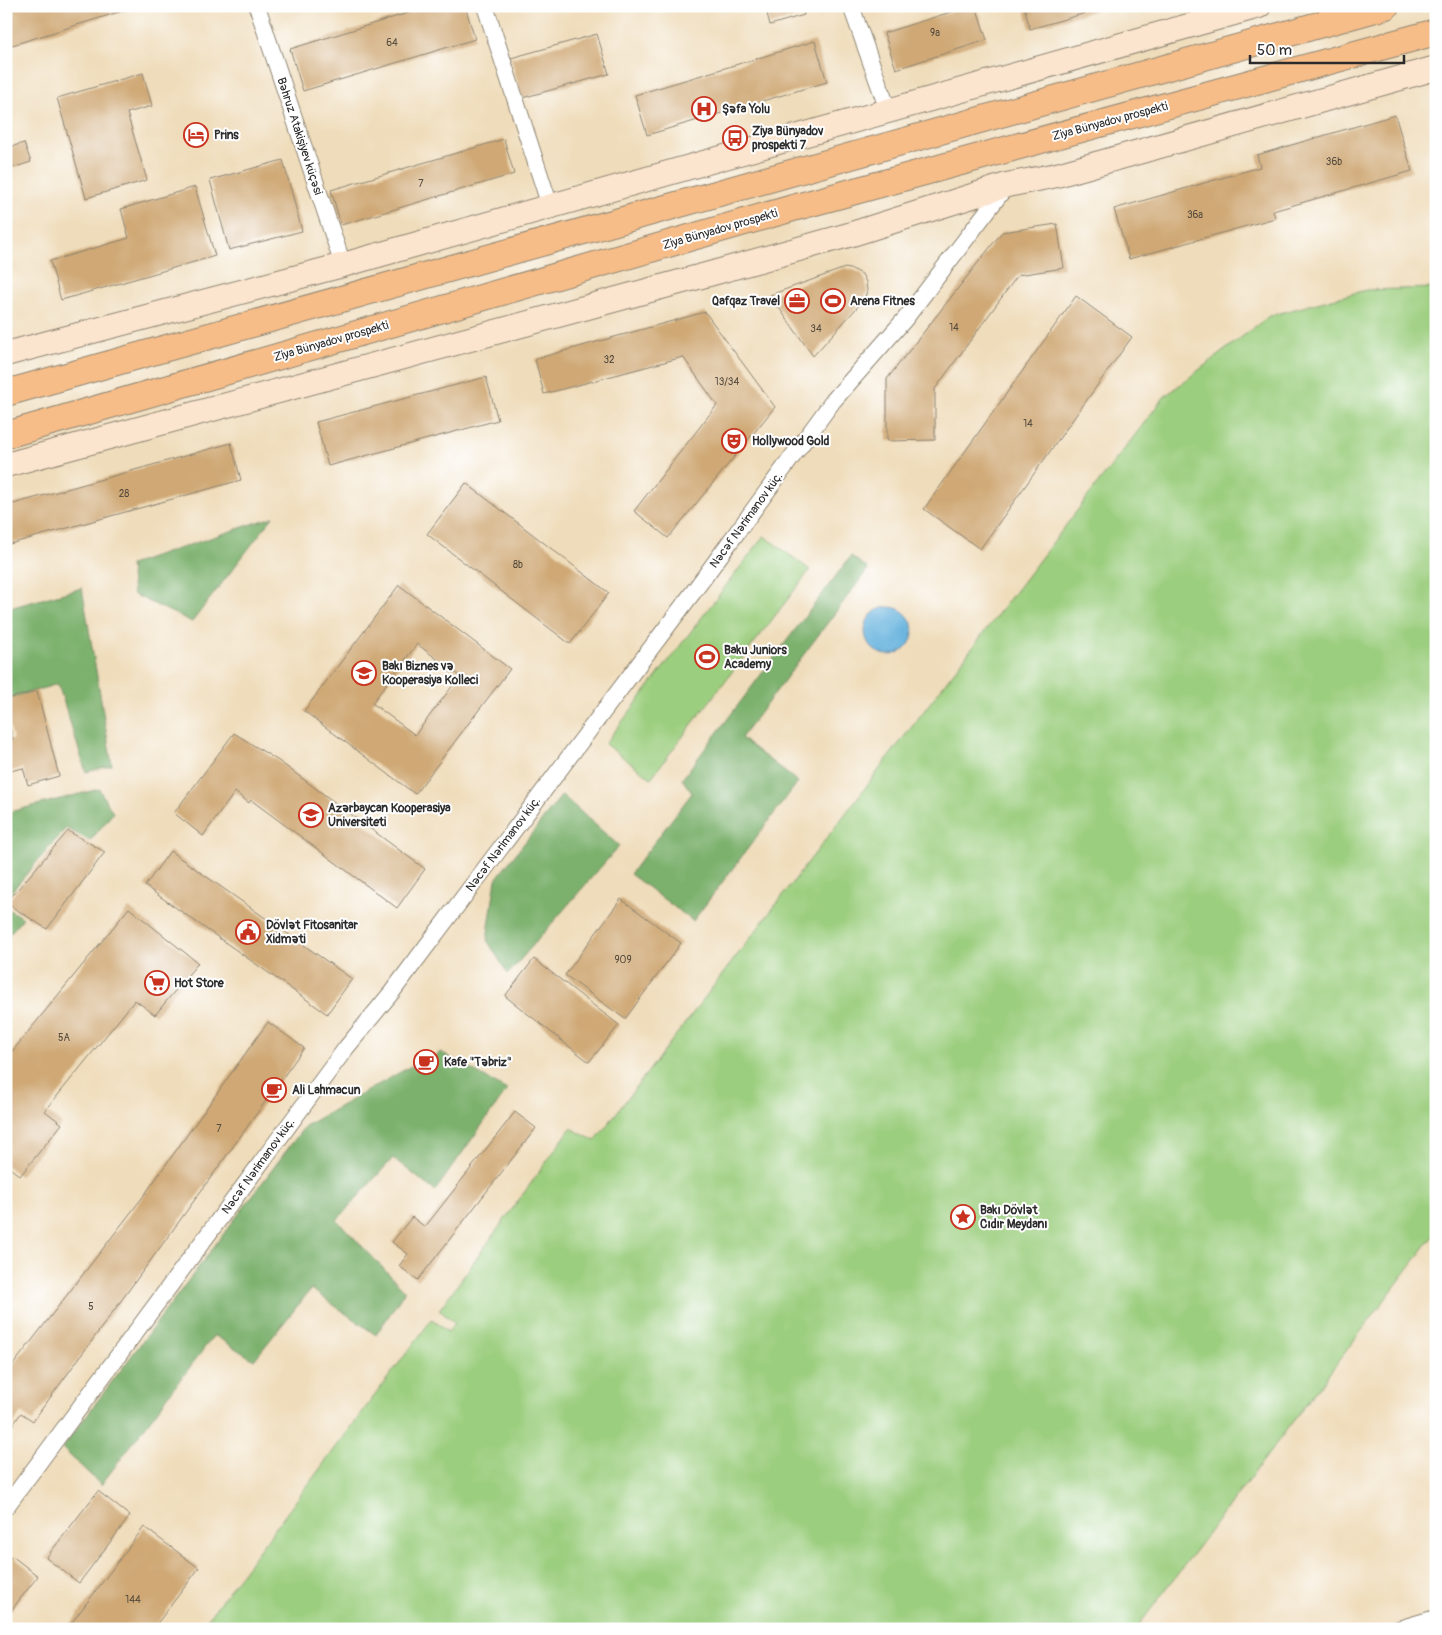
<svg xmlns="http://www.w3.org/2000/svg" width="1442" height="1635" font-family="Pangolin,sans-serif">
	<rect width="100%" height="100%" fill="#fff"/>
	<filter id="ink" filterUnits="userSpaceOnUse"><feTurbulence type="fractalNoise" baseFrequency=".02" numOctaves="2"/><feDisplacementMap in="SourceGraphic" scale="10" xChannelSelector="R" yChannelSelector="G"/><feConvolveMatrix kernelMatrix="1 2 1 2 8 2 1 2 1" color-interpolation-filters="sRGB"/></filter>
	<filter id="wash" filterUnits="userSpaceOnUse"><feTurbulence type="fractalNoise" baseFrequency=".0096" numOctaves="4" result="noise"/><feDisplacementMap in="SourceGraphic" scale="20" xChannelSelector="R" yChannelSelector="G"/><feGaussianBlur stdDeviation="1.12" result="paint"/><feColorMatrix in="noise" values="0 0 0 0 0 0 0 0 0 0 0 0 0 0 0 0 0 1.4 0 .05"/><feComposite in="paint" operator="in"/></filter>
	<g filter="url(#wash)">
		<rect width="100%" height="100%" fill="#efdcba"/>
		<!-- green -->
		<g fill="#9bce7e" stroke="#637c54">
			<path d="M1436 288V1232L1136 1629H200L432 1319 448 1332 455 1323 439 1310 571 1128 595 1141 1164 397 1269 316 1366 290Z"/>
			<path d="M764 536 810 570 651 778 605 744Z"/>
		</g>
		<!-- forest -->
		<g fill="#7cb16d" stroke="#546e4c">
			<path d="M273 517 192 622 133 594 130 565Z"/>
			<path d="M851 556 868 569 741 738 798 782 693 921 630 874 692 793 682 779Z"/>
			<path d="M82 588 112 765 86 772 58 684 6 699V609Z"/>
			<path d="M99 789 113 813 90 841 66 828 6 898V813Z"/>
			<path d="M562 795 619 846 508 974 487 940 496 879Z"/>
			<path d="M6 908 23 918 6 938Z"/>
			<path d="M440 1052 507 1090 435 1191 393 1158 337 1220 405 1291 376 1335 311 1289 254 1360 214 1335 101 1485 62 1448 305 1126 411 1066 423 1072Z"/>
		</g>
		<!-- water -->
		<circle fill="#63b1dd" stroke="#476e84" cx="889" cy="631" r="24"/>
		<g id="blocks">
			<!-- building -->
			<g fill="#cfa874" fill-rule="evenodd">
				<path d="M6 6H135V7L6 47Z"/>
				<path d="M431 6H465L475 39 303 91 290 49Z"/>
				<path d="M765 6H802L804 15 770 25Z"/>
				<path d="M970 6H976L987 40 896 69 884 33Z"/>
				<path d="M1024 6H1107V7L1030 29Z"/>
				<path d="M597 34 609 74 522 98 511 58Z"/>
				<path d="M815 41 827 82 647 135 635 95Z"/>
				<path d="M143 73 152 106 127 113 147 180 86 198 57 98Z"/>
				<path d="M1395 115 1412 171 1273 211 1275 218 1129 259 1114 209 1260 167 1257 155Z"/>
				<path d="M504 139 514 174 341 225 331 190Z"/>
				<path d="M24 143 31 162 6 170V148Z"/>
				<path d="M283 160 302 231 229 250 210 180Z"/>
				<path d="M195 187 215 256 61 300 50 261 129 238 121 209Z"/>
				<path d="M1057 224 1064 268 1018 275 935 389V440L887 441V379L1002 232Z"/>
				<path d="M845 268 854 270 862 274 866 282 867 291 864 300 813 356 770 295Z"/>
				<path d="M1076 296 1132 337 980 549 924 509Z"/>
				<path d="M705 312 775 407 668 538 634 511 717 405 683 357 544 394 535 359Z"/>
				<path d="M486 377 498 420 328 466 316 422Z"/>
				<path d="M231 443 241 480 6 545V506Z"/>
				<path d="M466 483 609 593 570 644 427 534Z"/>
				<path d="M399 585 510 669 415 794 304 711ZM417 644 460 676 415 735 372 703Z"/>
				<path d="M37 691 59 776 28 785 23 768 6 772V741L13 739 6 712V699Z"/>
				<path d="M234 733 280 762 425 869 397 908 251 800 249 803 235 792 203 836 174 813Z"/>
				<path d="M68 831 105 852 47 929 6 903Z"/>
				<path d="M170 851 352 979 327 1014 145 886Z"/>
				<path d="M621 899 681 943 625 1019 565 975Z"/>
				<path d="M129 908 198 963 155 1015 135 1000 45 1111 62 1124 20 1176 6 1165V1059Z"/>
				<path d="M534 959 619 1025 589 1062 505 996Z"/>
				<path d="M268 1022 304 1048 178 1223 33 1421 21 1413 13 1425 6 1420V1374L142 1198Z"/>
				<path d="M515 1112 536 1128 418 1280 399 1266 408 1254 392 1242 412 1217 425 1227Z"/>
				<path d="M98 1491 130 1516 79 1583 46 1558Z"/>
				<path d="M144 1527 199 1568 153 1629H67Z"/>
				<path d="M12 1556 38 1576 6 1617V1563Z"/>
			</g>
		</g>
	</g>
	<g filter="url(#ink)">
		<use href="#blocks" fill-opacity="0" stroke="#8d8472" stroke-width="1"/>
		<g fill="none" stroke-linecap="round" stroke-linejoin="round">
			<defs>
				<g id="minor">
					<path d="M257 6 343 265"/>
					<path d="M485 6 550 206"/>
					<path d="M851 6 888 110"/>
					<path d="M6 1507 346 1048 392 992 697 587 833 401 905 319 1007 185"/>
					<path d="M1399 1629 1436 1618"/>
				</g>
				<g id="secondary">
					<path d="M6 354 343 265 1259 6"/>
					<path d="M6 465 713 273 852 234 1007 185 1057 175 1436 68"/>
				</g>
				<g id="primary">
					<path d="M6 393 1386 6"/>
					<path d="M6 435 793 208 1436 32"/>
				</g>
			</defs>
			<!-- minor casing -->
			<use href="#minor" stroke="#8d8472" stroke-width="18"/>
			<!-- secondary casing -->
			<use href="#secondary" stroke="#8d8472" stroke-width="26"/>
			<!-- primary casing -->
			<use href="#primary" stroke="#8d8472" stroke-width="28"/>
			<!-- minor -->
			<use href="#minor" stroke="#fff" stroke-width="16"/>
			<!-- secondary -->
			<use href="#secondary" stroke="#fce5cf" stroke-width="24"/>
			<!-- primary -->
			<use href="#primary" stroke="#f7bd88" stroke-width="26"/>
		</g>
	</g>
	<!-- icons -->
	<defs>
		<symbol id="hospital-ring" viewBox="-11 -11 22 22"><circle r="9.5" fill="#fff" stroke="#c8321e" stroke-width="1.5"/><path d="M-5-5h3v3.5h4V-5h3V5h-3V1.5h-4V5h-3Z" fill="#c8321e"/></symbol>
		<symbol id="hotel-ring" viewBox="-11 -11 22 22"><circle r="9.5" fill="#fff" stroke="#c8321e" stroke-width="1.5"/><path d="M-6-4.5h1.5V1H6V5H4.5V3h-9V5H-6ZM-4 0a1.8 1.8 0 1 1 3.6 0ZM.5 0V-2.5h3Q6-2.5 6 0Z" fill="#c8321e"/></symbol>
		<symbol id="bus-ring" viewBox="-11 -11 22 22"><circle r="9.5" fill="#fff" stroke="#c8321e" stroke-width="1.5"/><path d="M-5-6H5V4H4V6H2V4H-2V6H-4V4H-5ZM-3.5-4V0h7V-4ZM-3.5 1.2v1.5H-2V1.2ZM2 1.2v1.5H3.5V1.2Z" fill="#c8321e"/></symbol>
		<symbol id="office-ring" viewBox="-11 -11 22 22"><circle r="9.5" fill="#fff" stroke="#c8321e" stroke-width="1.5"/><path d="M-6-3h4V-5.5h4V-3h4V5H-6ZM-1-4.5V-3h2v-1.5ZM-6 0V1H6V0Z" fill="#c8321e"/></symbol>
		<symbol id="stadium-ring" viewBox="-11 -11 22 22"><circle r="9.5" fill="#fff" stroke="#c8321e" stroke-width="1.5"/><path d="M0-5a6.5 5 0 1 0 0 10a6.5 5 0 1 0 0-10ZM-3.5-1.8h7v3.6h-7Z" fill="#c8321e"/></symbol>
		<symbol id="theatre-ring" viewBox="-11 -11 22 22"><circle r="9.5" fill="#fff" stroke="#c8321e" stroke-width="1.5"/><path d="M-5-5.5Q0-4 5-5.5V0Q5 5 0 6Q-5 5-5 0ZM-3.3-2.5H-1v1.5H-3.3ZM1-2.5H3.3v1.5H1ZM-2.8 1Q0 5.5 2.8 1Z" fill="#c8321e"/></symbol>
		<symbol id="university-ring" viewBox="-11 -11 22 22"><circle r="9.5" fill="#fff" stroke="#c8321e" stroke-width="1.5"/><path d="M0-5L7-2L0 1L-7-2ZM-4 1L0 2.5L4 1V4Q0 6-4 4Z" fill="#c8321e"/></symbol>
		<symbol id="civic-ring" viewBox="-11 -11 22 22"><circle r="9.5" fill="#fff" stroke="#c8321e" stroke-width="1.5"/><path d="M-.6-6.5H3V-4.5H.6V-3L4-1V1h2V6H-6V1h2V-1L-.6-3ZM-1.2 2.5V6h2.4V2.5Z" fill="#c8321e"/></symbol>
		<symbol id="supermarket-ring" viewBox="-11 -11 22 22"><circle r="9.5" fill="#fff" stroke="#c8321e" stroke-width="1.5"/><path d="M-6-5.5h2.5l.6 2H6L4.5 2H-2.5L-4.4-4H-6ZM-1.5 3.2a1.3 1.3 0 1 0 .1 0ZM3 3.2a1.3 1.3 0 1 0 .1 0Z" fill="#c8321e"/></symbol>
		<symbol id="cafe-ring" viewBox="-11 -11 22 22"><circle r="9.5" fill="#fff" stroke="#c8321e" stroke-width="1.5"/><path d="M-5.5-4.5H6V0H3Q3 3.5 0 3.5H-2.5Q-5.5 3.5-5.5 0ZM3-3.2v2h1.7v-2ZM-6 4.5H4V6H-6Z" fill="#c8321e"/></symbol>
		<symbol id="sight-ring" viewBox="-11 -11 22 22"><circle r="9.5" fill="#fff" stroke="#c8321e" stroke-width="1.5"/><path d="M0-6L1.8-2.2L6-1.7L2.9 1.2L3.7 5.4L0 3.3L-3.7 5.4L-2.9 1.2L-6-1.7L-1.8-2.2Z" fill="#c8321e"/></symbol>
	</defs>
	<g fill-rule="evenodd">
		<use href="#hospital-ring" x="690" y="95" width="28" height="28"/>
		<use href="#hotel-ring" x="182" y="121" width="28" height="28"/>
		<use href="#bus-ring" x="721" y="124" width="28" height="28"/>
		<use href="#office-ring" x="783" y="287" width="28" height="28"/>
		<use href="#stadium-ring" x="819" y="287" width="28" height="28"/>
		<use href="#theatre-ring" x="720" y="427" width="28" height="28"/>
		<use href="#stadium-ring" x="693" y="643" width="28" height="28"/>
		<use href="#university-ring" x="350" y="659" width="28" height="28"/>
		<use href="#university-ring" x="297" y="801" width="28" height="28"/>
		<use href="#civic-ring" x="234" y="918" width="28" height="28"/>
		<use href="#supermarket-ring" x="143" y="969" width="28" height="28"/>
		<use href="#cafe-ring" x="412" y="1048" width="28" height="28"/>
		<use href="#cafe-ring" x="260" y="1076" width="28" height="28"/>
		<use href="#sight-ring" x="949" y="1203" width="28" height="28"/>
	</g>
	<g text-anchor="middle" stroke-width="4" stroke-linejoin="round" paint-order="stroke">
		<!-- number labels -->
		<g font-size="10" fill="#544a3d">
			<text x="935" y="36">9а</text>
			<text x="392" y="46">64</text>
			<text x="1334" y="165">36b</text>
			<text x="421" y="187">7</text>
			<text x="1195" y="218">36a</text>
			<text x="954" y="331">14</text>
			<text x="816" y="332">34</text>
			<text x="609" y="363">32</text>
			<text x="727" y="385">13/34</text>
			<text x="1028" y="427">14</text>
			<text x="124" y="497">28</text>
			<text x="518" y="568">8b</text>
			<text x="623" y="963">909</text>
			<text x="64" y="1041">5A</text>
			<text x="219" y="1132">7</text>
			<text x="91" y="1310">5</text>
			<text x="133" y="1603">144</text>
		</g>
		<!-- poi labels -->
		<g font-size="12" font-weight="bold" fill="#2b2b2b" stroke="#fff" text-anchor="start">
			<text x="722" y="113">Şəfa Yolu</text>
			<text x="752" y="135">Ziya Bünyadov<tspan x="752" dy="14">prospekti 7</tspan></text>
			<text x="214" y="139">Prins</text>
			<text x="780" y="305" text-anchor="end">Qafqaz Travel</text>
			<text x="850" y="305">Arena Fitnes</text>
			<text x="752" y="445">Hollywood Gold</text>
			<text x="724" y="654">Baku Juniors<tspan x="724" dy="14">Academy</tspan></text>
			<text x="382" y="670">Bakı Biznes və<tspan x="382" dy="14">Kooperasiya Kolleci</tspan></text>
			<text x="328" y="812">Azərbaycan Kooperasiya<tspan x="328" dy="14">Universiteti</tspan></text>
			<text x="266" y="929">Dövlət Fitosanitar<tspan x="266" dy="14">Xidməti</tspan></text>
			<text x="174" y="987">Hot Store</text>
			<text x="444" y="1066">Kafe "Təbriz"</text>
			<text x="292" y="1094">Ali Lahmacun</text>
			<text x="980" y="1214">Bakı Dövlət<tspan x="980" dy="14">Cıdır Meydanı</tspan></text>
		</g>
		<!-- street labels -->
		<g font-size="12" fill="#2b2b2b" stroke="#fff">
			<text transform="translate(1110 121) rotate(-15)" y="4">Ziya Bünyadov prospekti</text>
			<text transform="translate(300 136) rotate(72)" y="4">Bəhruz Atakişiyev küçəsi</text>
			<text transform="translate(720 229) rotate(-16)" y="4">Ziya Bünyadov prospekti</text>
			<text transform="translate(331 341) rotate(-16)" y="4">Ziya Bünyadov prospekti</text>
			<text transform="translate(746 520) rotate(-54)" y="4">Nəcəf Nərimanov küç.</text>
			<text transform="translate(503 844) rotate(-53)" y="4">Nəcəf Nərimanov küç.</text>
			<text transform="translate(258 1166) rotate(-54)" y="4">Nəcəf Nərimanov küç.</text>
		</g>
	</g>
	<!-- margin -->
	<rect width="1442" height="1635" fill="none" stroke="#fff" stroke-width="25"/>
	<!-- scale -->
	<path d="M1250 55v8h154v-8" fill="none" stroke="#2b2b2b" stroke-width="2.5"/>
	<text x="1257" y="55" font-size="15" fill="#2b2b2b" stroke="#ffffff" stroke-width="4" paint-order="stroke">50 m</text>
</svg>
